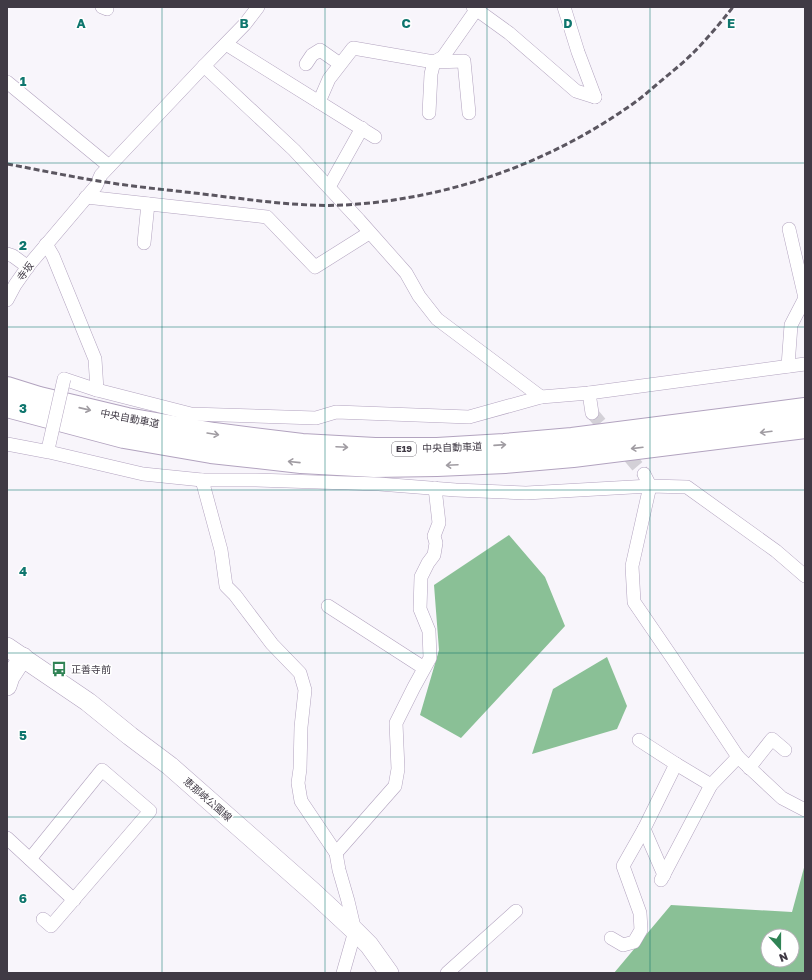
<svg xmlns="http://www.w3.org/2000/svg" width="812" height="980" font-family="'Golos Text','Noto Sans JP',sans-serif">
	<rect width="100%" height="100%" fill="#f8f5fb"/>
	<!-- forest -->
	<g fill="#8ac096" fill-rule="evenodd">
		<path d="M509 535 545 577 565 626 461 738 420 715 439 650 434 585Z"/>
		<path d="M607 657 627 706 617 729 532 754 553 689Z"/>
		<path d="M805 864V973H614L671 905 792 912ZM768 936H792V960H768Z"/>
	</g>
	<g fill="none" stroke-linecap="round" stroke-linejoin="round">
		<!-- minor-tunnel -->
		<path stroke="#d3d0d7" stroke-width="13" stroke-dasharray="13 6" stroke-linecap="butt" d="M592 413 644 474"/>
		<defs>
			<g id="minor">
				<path d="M102 7 107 9"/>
				<path d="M473 7 509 33 576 91 595 97"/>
				<path d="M564 7 578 52 595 97"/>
				<path d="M226 44 375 137"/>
				<path d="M306 64 312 55 320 50 340 64"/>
				<path d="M204 66 294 150 359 220 406 273 419 296 437 319 541 397"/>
				<path d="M7 82 109 166"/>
				<path d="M319 102 329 79 353 48 434 62 464 61 469 113"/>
				<path d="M429 113 431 74 434 62 443 57 476 10"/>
				<path d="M329 187 362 128"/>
				<path d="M86 197 267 217 315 267 369 233"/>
				<path d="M144 243 148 204"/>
				<path d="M46 244 53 256 95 359 97 390"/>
				<path d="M7 254 13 256 28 267"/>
				<path d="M7 300 15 285 29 265 96 186 101 175 204 66 245 24 258 7"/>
				<path d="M788 366 791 325 805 298 789 229"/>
				<path d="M64 379 97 390 191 414 316 418 336 412 469 417 541 397 589 393 805 364"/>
				<path d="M589 393 592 413"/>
				<path d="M7 444 49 452 143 474 202 480H256L379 484 456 490 526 493 650 486 687 487 776 551 805 576"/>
				<path d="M644 474 650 486 632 566 634 602 673 659 738 757 782 798 805 810"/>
				<path d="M202 480 221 550 226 586 235 595 272 644 300 673 305 690 301 727 300 769 298 783 301 801 336 853 339 870 348 901 355 931 343 973"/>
				<path d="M328 606 424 668"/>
				<path d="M639 740 676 764 644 829 664 875"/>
				<path d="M676 764 711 785"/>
				<path d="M749 768 772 739 785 750"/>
				<path d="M7 838 74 900"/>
				<path d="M336 853 395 786 398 769 396 723 414 687 430 658 429 631 420 609 421 577 428 563 434 555 436 543 434 536 439 523 435 488"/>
				<path d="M30 859 102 770 150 811 51 926 43 919"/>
				<path d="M661 880 711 785 738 757"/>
				<path d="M611 938 623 945 634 942 641 930 640 913 623 866 644 829"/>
				<path d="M447 973 516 911"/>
			</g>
			<g id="secondary">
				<path d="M7 647 88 702 130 736 170 766 313 892 355 931 369 945 389 973"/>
				<path d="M7 686 10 677 23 657"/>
			</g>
			<g id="motorway">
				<path d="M7 388 39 398 127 419 214 434 302 445 375 449H437L504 445 572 439 805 409"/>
				<path d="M7 406 124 437 211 452 301 462 374 466 437 465 505 462 573 456 805 427"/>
			</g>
		</defs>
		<!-- minor casing -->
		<use href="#minor" stroke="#b2a3bf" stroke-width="14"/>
		<!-- secondary casing -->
		<use href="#secondary" stroke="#b2a3bf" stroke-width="20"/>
		<!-- motorway casing -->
		<use href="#motorway" stroke="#b2a3bf" stroke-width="24"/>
		<!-- minor -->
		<use href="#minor" stroke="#fff" stroke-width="13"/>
		<!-- secondary -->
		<use href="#secondary" stroke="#fff" stroke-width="19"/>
		<!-- motorway -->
		<use href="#motorway" stroke="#fff" stroke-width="22"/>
		<!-- rail -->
		<path stroke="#5b5660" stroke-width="3" stroke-dasharray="6 3" stroke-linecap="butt" d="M7 164C40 170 72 177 105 182 142 188 181 191 219 196 261 201 303 207 345 205 449 199 550 163 634 103 641 98 648 92 655 86 668 75 682 64 694 52 708 38 721 22 733 7"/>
		<defs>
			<path id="minor-bridge" d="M49 445 64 379"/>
		</defs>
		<!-- minor-bridge casing -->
		<use href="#minor-bridge" stroke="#b2a3bf" stroke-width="14" stroke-linecap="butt"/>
		<!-- minor-bridge -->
		<use href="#minor-bridge" stroke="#fff" stroke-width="13"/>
	</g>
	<!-- one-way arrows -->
	<defs><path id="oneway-shaft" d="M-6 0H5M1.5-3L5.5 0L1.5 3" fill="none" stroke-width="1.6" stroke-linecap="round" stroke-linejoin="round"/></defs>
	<g stroke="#a09ca2">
		<use href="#oneway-shaft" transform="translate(85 409) rotate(13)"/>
		<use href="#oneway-shaft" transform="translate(766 432) rotate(173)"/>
		<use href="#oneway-shaft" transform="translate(213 434) rotate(9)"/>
		<use href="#oneway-shaft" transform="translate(500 445) rotate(-4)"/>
		<use href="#oneway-shaft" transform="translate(342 447) rotate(3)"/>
		<use href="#oneway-shaft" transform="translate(637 448) rotate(173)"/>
		<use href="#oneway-shaft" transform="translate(294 462) rotate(-174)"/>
		<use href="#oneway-shaft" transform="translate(452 465) rotate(177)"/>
	</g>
	<!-- grid -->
	<path fill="none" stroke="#0f766e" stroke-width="1" stroke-opacity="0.55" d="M162 7V973M325 7V973M487 7V973M650 7V973M7 163H805M7 327H805M7 490H805M7 653H805M7 817H805"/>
	<!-- icons -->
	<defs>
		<symbol id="bus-bare" viewBox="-9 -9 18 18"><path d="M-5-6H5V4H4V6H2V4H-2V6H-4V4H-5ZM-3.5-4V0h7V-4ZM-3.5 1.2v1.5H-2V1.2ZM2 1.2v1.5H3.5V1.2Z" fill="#308355" stroke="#fff" stroke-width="2.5" paint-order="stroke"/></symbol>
	</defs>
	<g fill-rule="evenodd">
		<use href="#bus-bare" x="48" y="658" width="22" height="22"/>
	</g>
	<g text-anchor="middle" stroke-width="3" stroke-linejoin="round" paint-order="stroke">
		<!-- shield labels -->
		<rect fill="#fff" stroke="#79757d" stroke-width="1" x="392" y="442" width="24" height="14" rx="3"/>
		<g font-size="9" font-weight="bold" fill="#403a45">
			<text x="404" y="452">E19</text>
		</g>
		<!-- street labels -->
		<g font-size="10" fill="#403a45" stroke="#fff">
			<text transform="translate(25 271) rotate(-54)" y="4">寺坂</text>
			<text transform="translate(130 418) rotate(11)" y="4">中央自動車道</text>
			<text transform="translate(452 447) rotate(-2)" y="4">中央自動車道</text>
			<text transform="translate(208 799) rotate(41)" y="4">恵那峡公園線</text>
		</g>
		<!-- poi labels -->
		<g font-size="10" fill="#403a45" stroke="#fff" text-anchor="start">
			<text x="71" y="673">正善寺前</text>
		</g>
	</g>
	<g font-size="13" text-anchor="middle" font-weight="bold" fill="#0f766e" stroke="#fff" stroke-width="3" stroke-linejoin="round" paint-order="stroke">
		<text x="81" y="28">A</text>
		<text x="244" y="28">B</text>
		<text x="406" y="28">C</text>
		<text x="568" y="28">D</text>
		<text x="731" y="28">E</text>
		<text x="23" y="86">1</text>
		<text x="23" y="250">2</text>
		<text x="23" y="413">3</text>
		<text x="23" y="576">4</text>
		<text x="23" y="740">5</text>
		<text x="23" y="903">6</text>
	</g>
	<!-- border -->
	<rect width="812" height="980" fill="none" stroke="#403a45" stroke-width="16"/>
	<!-- north arrow -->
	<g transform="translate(780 948) rotate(159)"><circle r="19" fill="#ffffff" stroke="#b3b0b5"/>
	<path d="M0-3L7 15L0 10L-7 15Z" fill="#308355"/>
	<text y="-6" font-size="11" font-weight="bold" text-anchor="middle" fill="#403a45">N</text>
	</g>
</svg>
